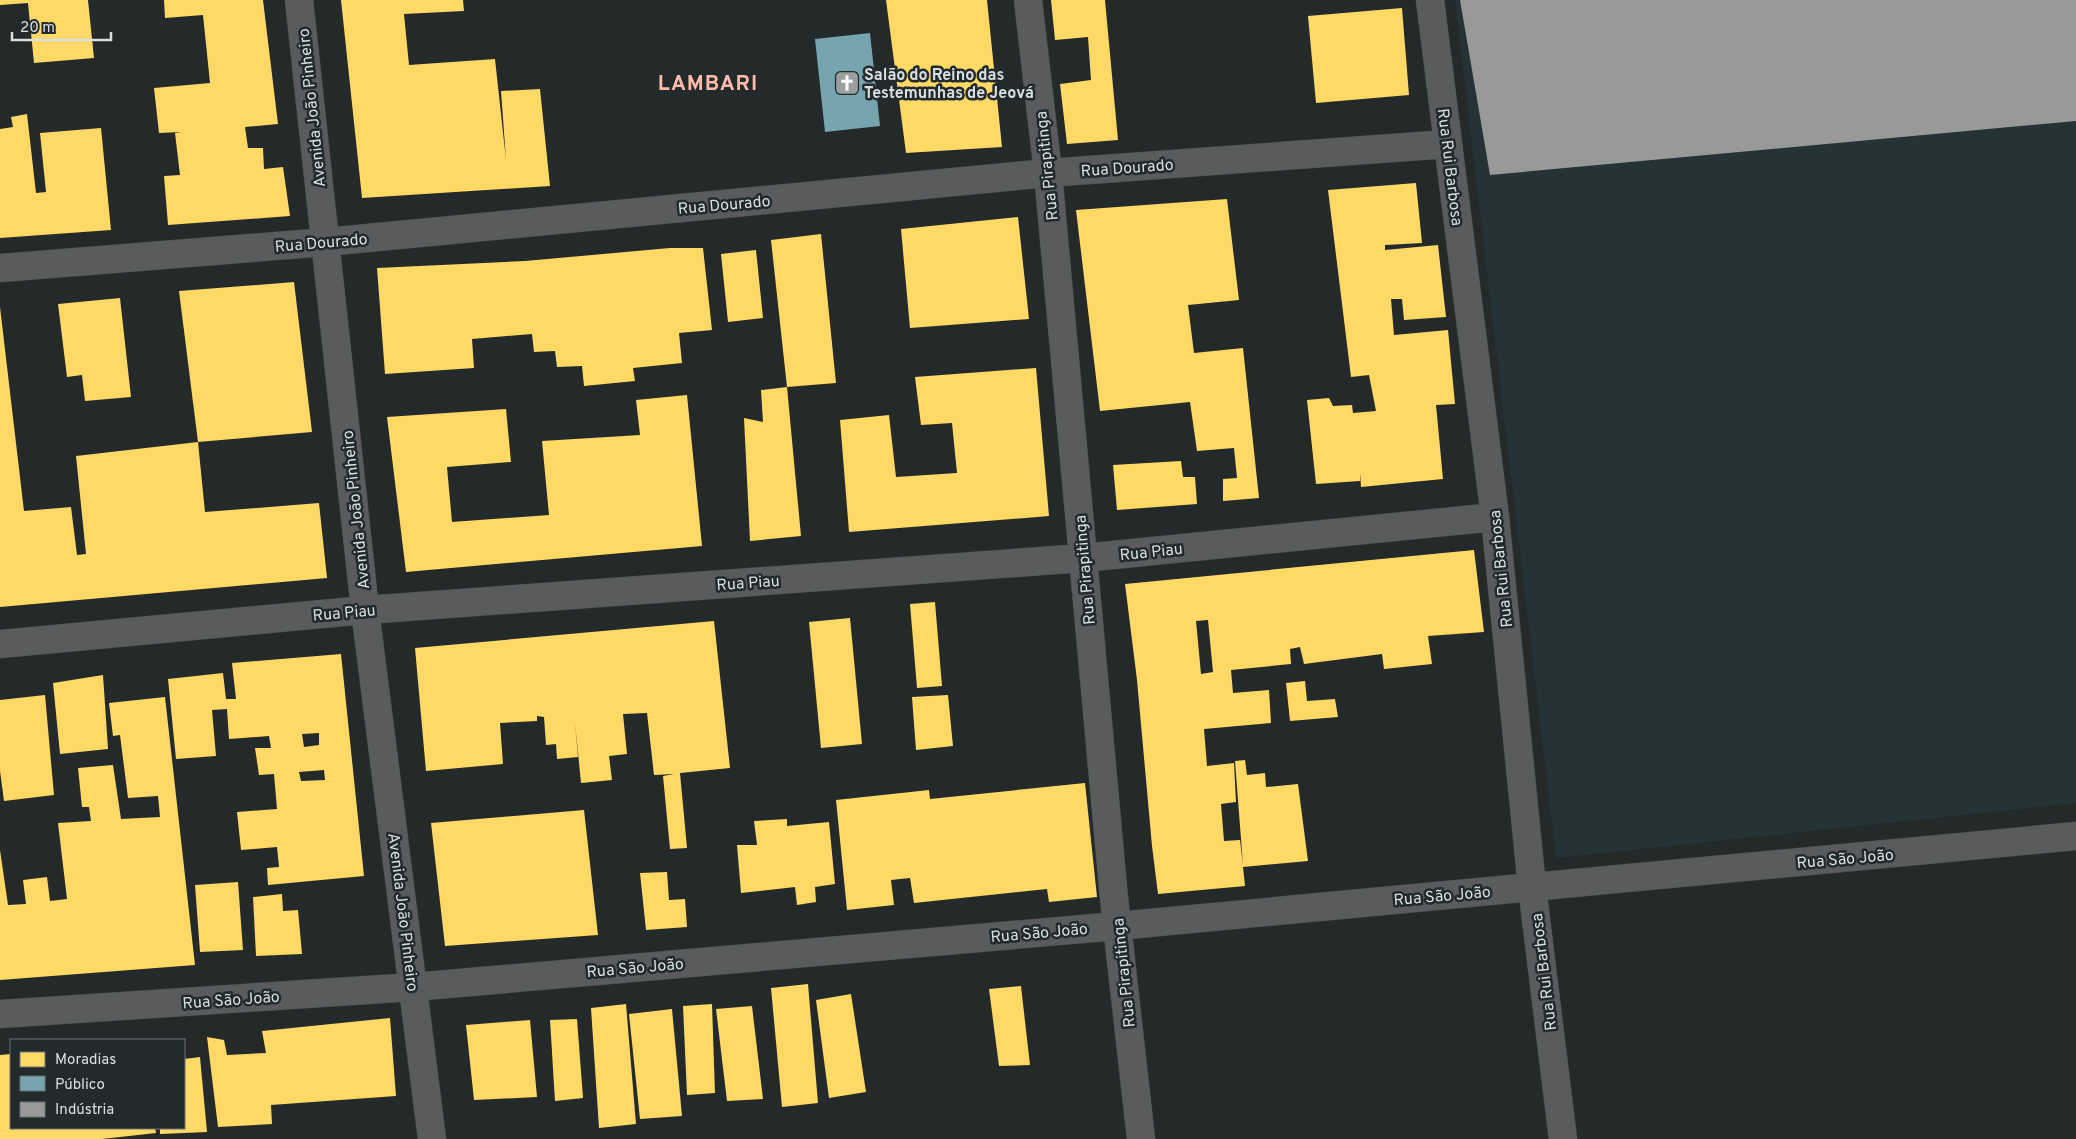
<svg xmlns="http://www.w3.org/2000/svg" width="2076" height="1139" font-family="Overpass,sans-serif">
	<rect width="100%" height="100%" fill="#24292a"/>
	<!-- built -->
	<path fill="#253337" d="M1455 0H2076V803L1556 858Z"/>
	<!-- homes -->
	<g fill="#ffd966" fill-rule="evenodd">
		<path d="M0 0H88L94 58 34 63 28 3 0 5Z"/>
		<path d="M164 0H263L278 124 245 127 248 148H263L264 169 283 167 290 216 168 225 164 176 180 175 175 133 181 132 159 133 154 88 210 83 203 15 165 18Z"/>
		<path d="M341 0H463L464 11 404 14 409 65 495 59 506 160 501 91 540 89 550 186 362 198Z"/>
		<path d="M886 0H987L1002 147 906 153Z"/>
		<path d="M1051 0H1105L1118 140 1067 144 1060 84 1091 80 1088 37 1055 40Z"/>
		<path d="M1402 8 1409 95 1316 103 1308 16Z"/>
		<path d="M27 114 36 193 46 192 40 133 101 128 111 230 0 238V129L13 127 11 117Z"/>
		<path d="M1416 183 1422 243 1385 245V250L1438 245 1446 317 1404 320 1402 299H1391L1394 335 1448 330 1455 404 1436 405 1443 479 1361 487 1360 473V481L1316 484 1307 400 1329 398 1333 406 1352 405 1353 413 1376 411 1369 375 1351 377 1328 190Z"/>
		<path d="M1227 199 1239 300 1188 305 1194 353 1243 348 1259 498 1223 501V479L1237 478 1234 448 1197 451 1190 402 1100 411 1076 210Z"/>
		<path d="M1018 217 1029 319 910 328 901 229Z"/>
		<path d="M821 234 836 383 787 387 771 240Z"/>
		<path d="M670 248H703L712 330 679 333 682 363 633 368 635 381 584 386 582 366 557 367 555 351 534 352 532 334 472 339 474 368 385 374 377 268 525 261Z"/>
		<path d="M756 250 763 318 728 322 721 254Z"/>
		<path d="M294 282 312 432 198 442 179 291Z"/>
		<path d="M120 298 131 397 85 401 82 375 67 377 58 304Z"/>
		<path d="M0 307 24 511 71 507 77 555 86 554 76 456 198 442 205 512 319 503 327 578 0 607Z"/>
		<path d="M1036 368 1049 516 849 532 840 420 889 415 896 477 957 473 952 423 921 425 915 377Z"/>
		<path d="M787 387 801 536 750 541 744 418 763 422 761 390Z"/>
		<path d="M687 395 702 546 406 572 387 417 506 409 511 462 447 467 452 522 549 515 542 441 640 435 636 400Z"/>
		<path d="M1181 461 1183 477H1195L1197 504 1117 510 1113 465Z"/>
		<path d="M1474 550 1484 632 1428 636 1432 664 1384 669 1382 654 1304 664 1300 647 1290 649 1291 664 1231 670 1233 693 1269 690 1271 723 1204 729 1207 766 1234 763 1236 802 1221 804 1224 841 1240 840 1243 865 1235 761 1245 760 1247 775 1265 773 1266 787 1298 784 1308 861 1243 867 1245 886 1158 894 1152 846 1137 680 1125 584ZM1208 620 1213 672 1201 674 1196 621Z"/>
		<path d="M935 602 942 686 917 688 910 604Z"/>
		<path d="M850 618 862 744 821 748 809 622Z"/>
		<path d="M714 621 730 768 680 773 687 848 670 849 663 776 674 774 654 775 647 713 623 714 627 754 609 756 612 780 581 783 575 722 578 757 557 759 556 744 546 745 544 717 537 716V721L500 723 503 764 426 771 415 648Z"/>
		<path d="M341 654 364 876 268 885 267 868 279 867 277 847 241 850 237 812 277 809 274 774 259 775 255 748H271L269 736 229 739 227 709 212 710 216 756 176 759 168 679 223 673 226 699H236L232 663ZM319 733V745L304 747 302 734ZM324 770 325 780 301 781 299 772Z"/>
		<path d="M103 675 108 749 60 754 53 683Z"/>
		<path d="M1305 681 1307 701 1335 699 1338 717 1290 721 1286 683Z"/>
		<path d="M45 695 54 795 4 801 0 771V700Z"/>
		<path d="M948 695 953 746 916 750 912 697Z"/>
		<path d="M165 697 195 965 0 980V850L8 905 26 904 23 880 47 877 50 901 67 899 58 823 91 821 89 807H82L78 768 113 765 121 819 160 817 158 796 128 798 120 735 113 736 109 703Z"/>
		<path d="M1085 783 1097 897 1049 902 1047 889 914 903 910 878 891 880 894 905 847 910 836 800 929 790 930 799Z"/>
		<path d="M584 810 598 935 445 946 431 823Z"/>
		<path d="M787 819V826L829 822 835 884 815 887 816 902 797 905 795 887 741 893 737 845H757L754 821Z"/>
		<path d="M667 872 669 900 685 899 687 927 646 930 640 873Z"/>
		<path d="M238 882 243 950 200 952 195 885Z"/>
		<path d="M282 894 283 911 298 910 302 954 256 956 253 897Z"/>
		<path d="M808 984 818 1103 782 1107 771 988Z"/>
		<path d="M1021 986 1030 1065 999 1066 989 989Z"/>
		<path d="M851 994 866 1092 829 1098 816 1000Z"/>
		<path d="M626 1004 636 1124 599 1128 591 1008Z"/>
		<path d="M712 1004 715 1093 687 1095 683 1006Z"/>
		<path d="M752 1006 763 1099 727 1101 716 1009Z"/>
		<path d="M672 1009 682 1116 640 1119 629 1014Z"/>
		<path d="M390 1018 396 1096 271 1105 272 1124 218 1127 207 1037 224 1040 227 1055 266 1053 262 1031Z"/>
		<path d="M577 1019 583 1098 555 1101 550 1020Z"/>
		<path d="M530 1020 537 1097 474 1100 466 1025Z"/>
		<path d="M11 1054V1128H155L156 1133 102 1139H0V1055Z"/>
		<path d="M200 1057 207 1132 160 1134V1128H184V1059Z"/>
	</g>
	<!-- public -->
	<path fill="#76a5af" d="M870 33 880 126 825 132 815 39Z"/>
	<!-- industry -->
	<path fill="#999" d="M1460 0H2076V121L1490 175Z"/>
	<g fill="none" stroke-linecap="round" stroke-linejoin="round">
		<defs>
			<g id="minor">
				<path d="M299 0 365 610 432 1139"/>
				<path d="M1028 0 1048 173 1114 898 1141 1139"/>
				<path d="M1430 0 1495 517 1532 887 1563 1139"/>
				<path d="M0 268 326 242 1048 173 1448 144"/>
				<path d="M0 644 365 610 1083 558 1495 517"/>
				<path d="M0 1014 413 987 1117 926 2076 836"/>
			</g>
		</defs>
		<!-- minor casing -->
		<use href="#minor" stroke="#434748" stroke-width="29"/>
		<!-- minor -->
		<use href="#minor" stroke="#595b5c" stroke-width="28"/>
	</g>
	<!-- icons -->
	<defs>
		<symbol id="church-square" viewBox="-11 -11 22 22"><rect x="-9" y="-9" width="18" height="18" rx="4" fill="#9a9fa0" stroke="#222a2c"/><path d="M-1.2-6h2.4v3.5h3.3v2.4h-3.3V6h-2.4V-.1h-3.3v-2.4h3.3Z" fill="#fff"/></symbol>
	</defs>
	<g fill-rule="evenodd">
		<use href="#church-square" x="833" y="69" width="28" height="28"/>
	</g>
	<g text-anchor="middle" stroke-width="5" stroke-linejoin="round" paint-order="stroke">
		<!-- poi labels -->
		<g font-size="16" font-weight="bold" fill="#dadfe0" stroke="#222a2c" text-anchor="start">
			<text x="864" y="80">Salão do Reino das<tspan x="864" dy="18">Testemunhas de Jeová</tspan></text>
		</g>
		<!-- street labels -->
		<g font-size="16" fill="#dadfe0" stroke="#222a2c">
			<text transform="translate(311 108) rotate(-96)" y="6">Avenida João Pinheiro</text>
			<text transform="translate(1046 166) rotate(-96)" y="6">Rua Pirapitinga</text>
			<text transform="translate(1127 167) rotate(-4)" y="6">Rua Dourado</text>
			<text transform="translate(1451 167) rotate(83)" y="6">Rua Rui Barbosa</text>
			<text transform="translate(724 204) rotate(-5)" y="6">Rua Dourado</text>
			<text transform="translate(321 242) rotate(-5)" y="6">Rua Dourado</text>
			<text transform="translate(355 510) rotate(-96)" y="6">Avenida João Pinheiro</text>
			<text transform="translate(1151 551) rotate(-6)" y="6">Rua Piau</text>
			<text transform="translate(1500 569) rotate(-96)" y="6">Rua Rui Barbosa</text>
			<text transform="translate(1084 570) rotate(-95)" y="6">Rua Pirapitinga</text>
			<text transform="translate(748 582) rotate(-4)" y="6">Rua Piau</text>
			<text transform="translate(344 612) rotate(-5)" y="6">Rua Piau</text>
			<text transform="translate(1845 858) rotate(-5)" y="6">Rua São João</text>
			<text transform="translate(1442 895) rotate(-5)" y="6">Rua São João</text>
			<text transform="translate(404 912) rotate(83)" y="6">Avenida João Pinheiro</text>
			<text transform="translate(1039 932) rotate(-5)" y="6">Rua São João</text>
			<text transform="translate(635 967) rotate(-5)" y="6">Rua São João</text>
			<text transform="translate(1543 972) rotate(-97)" y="6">Rua Rui Barbosa</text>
			<text transform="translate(1123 973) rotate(-96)" y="6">Rua Pirapitinga</text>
			<text transform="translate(231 999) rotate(-4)" y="6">Rua São João</text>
		</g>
		<!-- district labels -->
		<g font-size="21" font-weight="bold" letter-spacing="1" fill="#fdbbab" stroke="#222a2c">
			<text x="708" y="90">LAMBARI</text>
		</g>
	</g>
	<!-- legend -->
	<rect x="10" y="1039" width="175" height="90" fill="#222a2c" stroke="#6c7274"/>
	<rect x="20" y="1052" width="25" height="15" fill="#ffd966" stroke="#6c7274"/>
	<text x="55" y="1064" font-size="15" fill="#dadfe0">Moradias</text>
	<rect x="20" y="1076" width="25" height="15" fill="#76a5af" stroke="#6c7274"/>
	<text x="55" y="1089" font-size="15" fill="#dadfe0">Público</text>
	<rect x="20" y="1102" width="25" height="15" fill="#999999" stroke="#6c7274"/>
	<text x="55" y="1114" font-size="15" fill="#dadfe0">Indústria</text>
	<!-- scale -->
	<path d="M12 32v8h99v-8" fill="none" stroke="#dadfe0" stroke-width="2.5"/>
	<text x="20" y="32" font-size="15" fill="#dadfe0" stroke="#222a2c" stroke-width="4" paint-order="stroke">20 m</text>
</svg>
